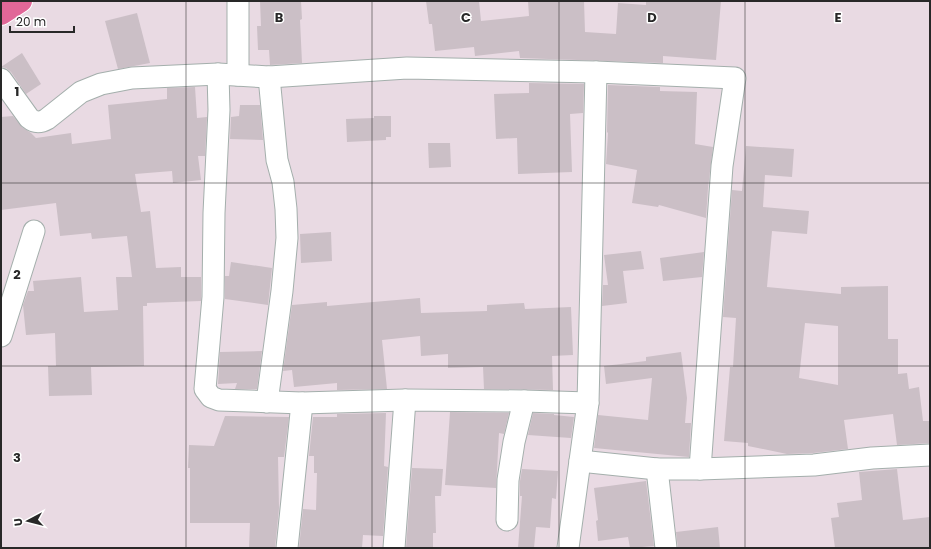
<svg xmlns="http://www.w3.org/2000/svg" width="931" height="549" font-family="Poppins,sans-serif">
	<rect width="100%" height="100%" fill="#e9dae3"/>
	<!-- building -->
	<g fill="#cbbfc6" fill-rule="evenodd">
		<path d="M260 1H301L302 19 300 20 302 63 270 65 269 50H258L257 26H261Z"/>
		<path d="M426 1H479L481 21 529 16 528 1H584L585 32 616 34 618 3 646 5V1H721L716 60 663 56V63L520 58 519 51 475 56 474 47 435 51 432 24H429Z"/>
		<path d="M137 13 150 63 118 69 105 21Z"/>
		<path d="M22 53 41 84 26 94 11 72 6 68 1 67Z"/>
		<path d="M529 83 584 84 583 113 570 114 572 172 518 174 517 138 496 139 494 94 529 93Z"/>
		<path d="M608 85 660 87V91L697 92 695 144 713 147 708 188 706 218 659 205 658 207 632 203 637 170 606 164 608 133 607 132Z"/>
		<path d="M195 87 197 118 207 117 205 156H198L201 180 173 183 172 171 135 174 141 212 150 211 156 268 181 267V277H201V301L147 303V306H143L144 366 91 367 92 395 49 396 48 366H56L55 333 26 335 23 305 28 291H34L33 281 81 277 84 312 118 310 116 277H132L127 236 92 239 91 233 60 236 56 203 1 210V117L13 116 22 127 31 133 36 138 71 133 72 144 111 139 108 105 167 99V88Z"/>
		<path d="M240 105H260L263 140 230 139 231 117 239 116Z"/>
		<path d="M374 116H391V137H386V140L347 142 346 119 374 118Z"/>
		<path d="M428 143H450L451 167 429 168Z"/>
		<path d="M746 146 794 149 792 177 765 175 763 207 809 211 807 234 772 231 767 287 841 294V287L888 286V339H898V374L907 373 909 389 919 387 923 421H930V443L897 445 893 414 844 420 848 449 813 453 787 454 748 446V443L724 441 730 367H733L736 318 723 317 732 190 742 191ZM805 323 838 326V385L799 378Z"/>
		<path d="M331 232 332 261 301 263 300 234Z"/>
		<path d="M641 251 644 269 623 271 627 303 602 306 603 285H608L604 255Z"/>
		<path d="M704 252 702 277 663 281 660 258Z"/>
		<path d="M231 262 272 268 268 305 225 299V276H229Z"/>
		<path d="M420 298 421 313 487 311V305L524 303 525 309 571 307 573 355 552 356 553 390 484 389 483 367 448 368V354L421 356 420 336 382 340 387 389 337 390V383L294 387 292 370 283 371 292 305 327 302V306Z"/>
		<path d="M262 351 257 389H235L237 383 218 384 220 352Z"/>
		<path d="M681 352 687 398 685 423H691L689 457 594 448 598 415 648 420 652 378 606 384 604 366 646 361V357Z"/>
		<path d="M450 412 509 413 504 434 499 433 496 488 445 485Z"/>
		<path d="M386 413 384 466 388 467 383 536 363 535 362 548H299L303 509 316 510 317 473H314V456H309L313 417H337V414Z"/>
		<path d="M533 413 554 414V415L574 417 571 438 528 435Z"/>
		<path d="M225 416 289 417 284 457H278L279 508 275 548H249L250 523H190V468H188L189 445 214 446Z"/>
		<path d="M412 468 443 469 441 496H435L436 533H433V548H406Z"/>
		<path d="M522 469 558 471 556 499 552 498 550 528 536 527 534 548H518L522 496H520V481Z"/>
		<path d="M897 469 903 520 930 517V548H835L831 518 839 517 837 503 862 500 859 472Z"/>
		<path d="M646 481 654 546 630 548 628 537 598 541 596 521 598 520 594 488Z"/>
		<path d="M718 527 720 548H678L676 532Z"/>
	</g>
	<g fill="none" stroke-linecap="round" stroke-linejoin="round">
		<defs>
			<g id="minor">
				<path d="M218 74 219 110 214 213 213 297 205 389 211 397 219 400 302 403 405 400 524 401 588 403"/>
				<path d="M238 75V1"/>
				<path d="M1 79 29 118C35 123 40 123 47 119L81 92 101 84 132 78 218 74 269 77 407 68 596 72 735 78 722 166 700 469"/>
				<path d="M1 336 34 231"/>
				<path d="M267 402 282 291 287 238 286 209 283 182 277 160 269 77"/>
				<path d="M580 461 657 469H700L814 465 872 458 930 455"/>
				<path d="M657 469 666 548"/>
				<path d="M507 520 508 480 514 442 524 401"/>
				<path d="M287 548 302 403"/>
				<path d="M394 548 405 400"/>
				<path d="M568 548 588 403 596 72"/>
			</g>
			<path id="primary" d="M1 14 21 1"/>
		</defs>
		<!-- minor casing -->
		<use href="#minor" stroke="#a4afac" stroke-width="23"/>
		<!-- primary casing -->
		<use href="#primary" stroke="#fff" stroke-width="24"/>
		<!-- minor -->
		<use href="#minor" stroke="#fff" stroke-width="21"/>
		<!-- primary -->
		<use href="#primary" stroke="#e16798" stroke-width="22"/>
	</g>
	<!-- grid -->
	<path fill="none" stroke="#282828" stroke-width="1" stroke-opacity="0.55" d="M186 1V548M372 1V548M559 1V548M745 1V548M1 183H930M1 366H930"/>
	<g font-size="13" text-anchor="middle" font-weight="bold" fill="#282828" stroke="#fff" stroke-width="3" stroke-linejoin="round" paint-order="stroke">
		<text x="279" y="22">B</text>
		<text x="466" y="22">C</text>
		<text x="652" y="22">D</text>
		<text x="838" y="22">E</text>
		<text x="17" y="96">1</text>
		<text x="17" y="279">2</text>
		<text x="17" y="462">3</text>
	</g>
	<!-- border -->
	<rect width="931" height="549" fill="none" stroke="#282828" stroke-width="4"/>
	<!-- north arrow -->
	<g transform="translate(28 521) rotate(263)" stroke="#ffffff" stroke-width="3" paint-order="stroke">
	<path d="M0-3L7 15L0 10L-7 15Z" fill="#282828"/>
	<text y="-6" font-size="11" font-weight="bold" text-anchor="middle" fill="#282828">U</text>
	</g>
	<!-- scale -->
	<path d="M10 26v6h64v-6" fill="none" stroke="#282828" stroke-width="2"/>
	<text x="16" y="26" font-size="12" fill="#282828" stroke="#ffffff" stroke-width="3" paint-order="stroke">20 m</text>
</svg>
